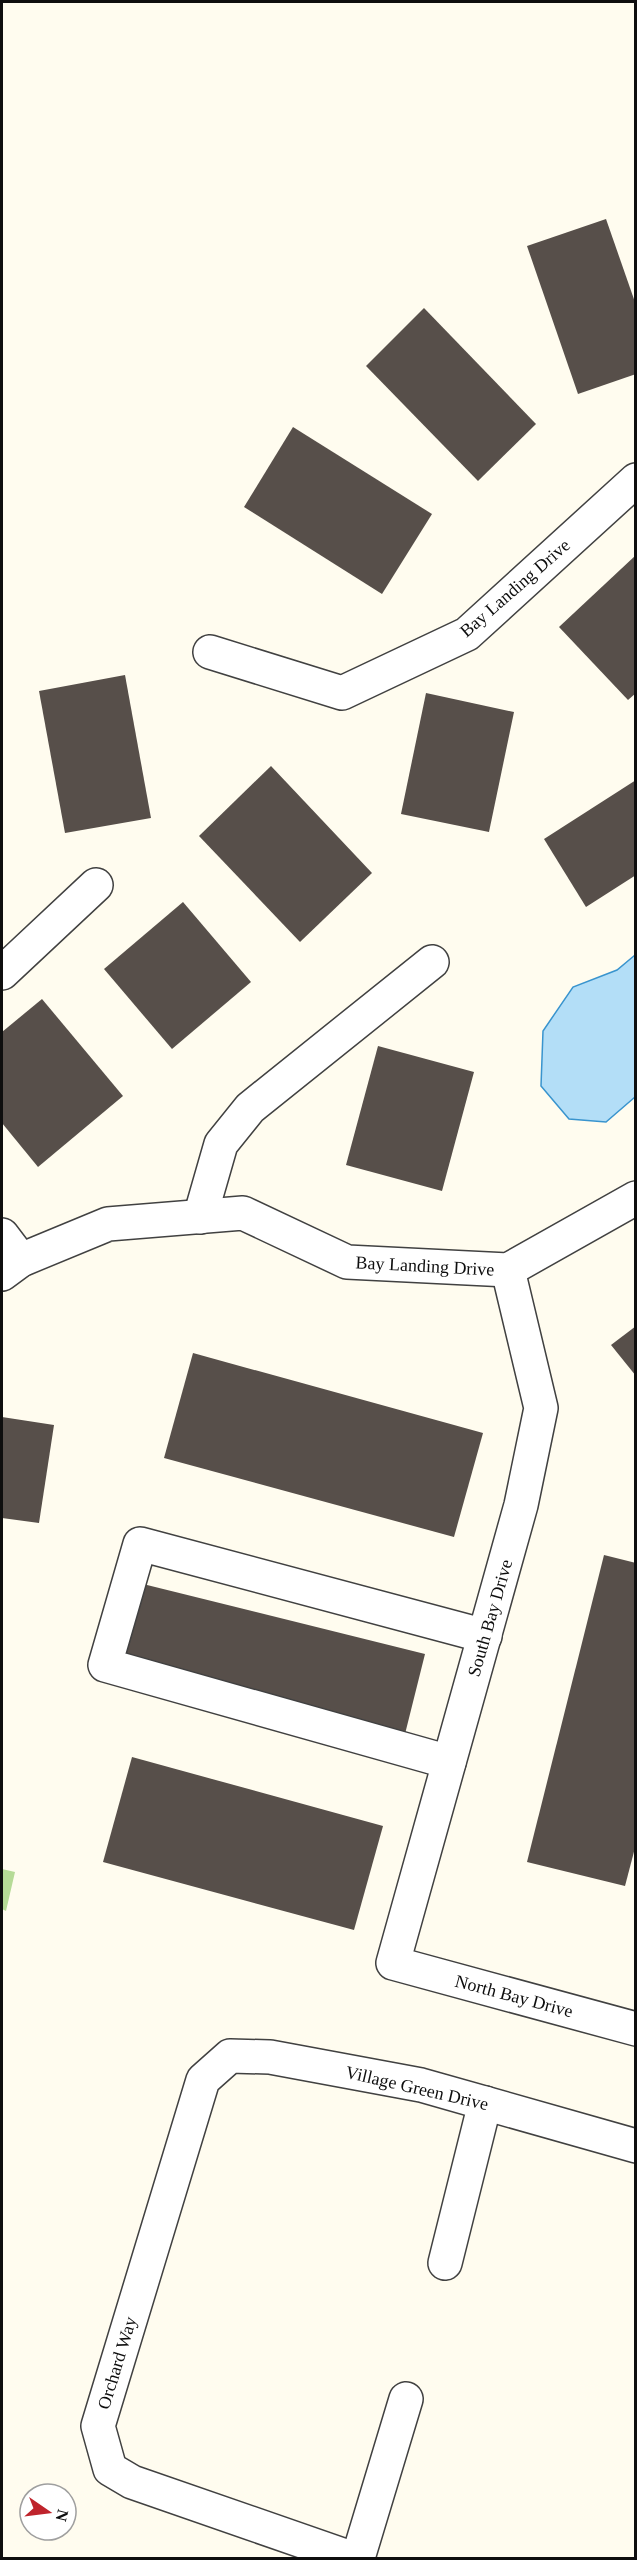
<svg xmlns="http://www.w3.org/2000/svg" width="637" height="2560" font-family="Georgia,serif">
	<rect width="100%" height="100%" fill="#fffcef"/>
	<!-- forest -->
	<path fill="#b6db97" d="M2 1869 15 1872 6 1911 2 1909Z"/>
	<!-- water -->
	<path fill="#b3def7" stroke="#3994ce" stroke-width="1.5" d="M635 955V1097L606 1122 569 1119 541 1086 543 1031 573 987 617 970Z"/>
	<!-- building -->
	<g fill="#574f4a">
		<path d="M606 219 636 305V374L578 394 527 246Z"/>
		<path d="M424 308 536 424 478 481 366 366Z"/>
		<path d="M293 427 432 514 382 594 244 507Z"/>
		<path d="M636 555V693L628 700 559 627Z"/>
		<path d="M125 675 151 818 65 833 39 691Z"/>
		<path d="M426 693 514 712 489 832 401 814Z"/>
		<path d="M271 766 372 873 300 942 199 836Z"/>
		<path d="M636 780V875L586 907 544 839Z"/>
		<path d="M183 902 251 982 172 1049 104 969Z"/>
		<path d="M42 999 123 1096 38 1167 2 1123V1032Z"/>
		<path d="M378 1046 474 1072 442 1191 346 1165Z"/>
		<path d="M636 1326V1376L611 1345Z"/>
		<path d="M193 1353 483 1433 454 1537 164 1458Z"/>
		<path d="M2 1417 54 1425 39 1523 2 1518Z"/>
		<path d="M604 1555 636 1563V1844L625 1886 527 1862Z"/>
		<path d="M143 1584 425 1654 405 1734 123 1664Z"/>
		<path d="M132 1757 383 1826 354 1930 103 1862Z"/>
	</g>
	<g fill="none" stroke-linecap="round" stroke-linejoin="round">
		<defs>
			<g id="minor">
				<path d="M210 652 342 693 467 634 636 480"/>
				<path d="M2 973 96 885"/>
				<path d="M200 1217 221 1144 250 1108 432 962"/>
				<path d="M2 1235 21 1260"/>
				<path d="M508 1270 541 1408 521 1505 393 1963 636 2029"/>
				<path d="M2 1274 21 1260 108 1224 243 1213 347 1262 508 1270 636 1198"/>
				<path d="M449 1762 105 1665 140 1544 485 1636"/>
				<path d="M445 2263 485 2103"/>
				<path d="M351 2558 132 2482 110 2469 98 2426 203 2080 230 2056 270 2057 421 2085 636 2146"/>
				<path d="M358 2558 406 2399"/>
			</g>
		</defs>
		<!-- minor casing -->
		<use href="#minor" stroke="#414141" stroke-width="36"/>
		<!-- minor -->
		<use href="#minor" stroke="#fff" stroke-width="33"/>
	</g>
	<g text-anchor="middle" stroke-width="6" stroke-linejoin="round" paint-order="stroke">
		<!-- street labels -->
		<g font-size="18" fill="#0e0e0e" stroke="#fff">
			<text transform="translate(515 588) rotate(-41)" y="6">Bay Landing Drive</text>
			<text transform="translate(425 1266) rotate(3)" y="6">Bay Landing Drive</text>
			<text transform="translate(490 1618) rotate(-74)" y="6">South Bay Drive</text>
			<text transform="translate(514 1996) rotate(15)" y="6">North Bay Drive</text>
			<text transform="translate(417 2088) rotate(13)" y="6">Village Green Drive</text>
			<text transform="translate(117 2363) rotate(-73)" y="6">Orchard Way</text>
		</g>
	</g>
	<!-- border -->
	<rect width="637" height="2560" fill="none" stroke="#0e0e0e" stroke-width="6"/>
	<!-- north arrow -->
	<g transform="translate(48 2512) rotate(104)"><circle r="28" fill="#ffffff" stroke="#9f9f9f" stroke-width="1.5"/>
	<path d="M0-4.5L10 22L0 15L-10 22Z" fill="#bf242c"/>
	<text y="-9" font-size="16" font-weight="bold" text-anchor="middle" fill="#0e0e0e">N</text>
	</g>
</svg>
